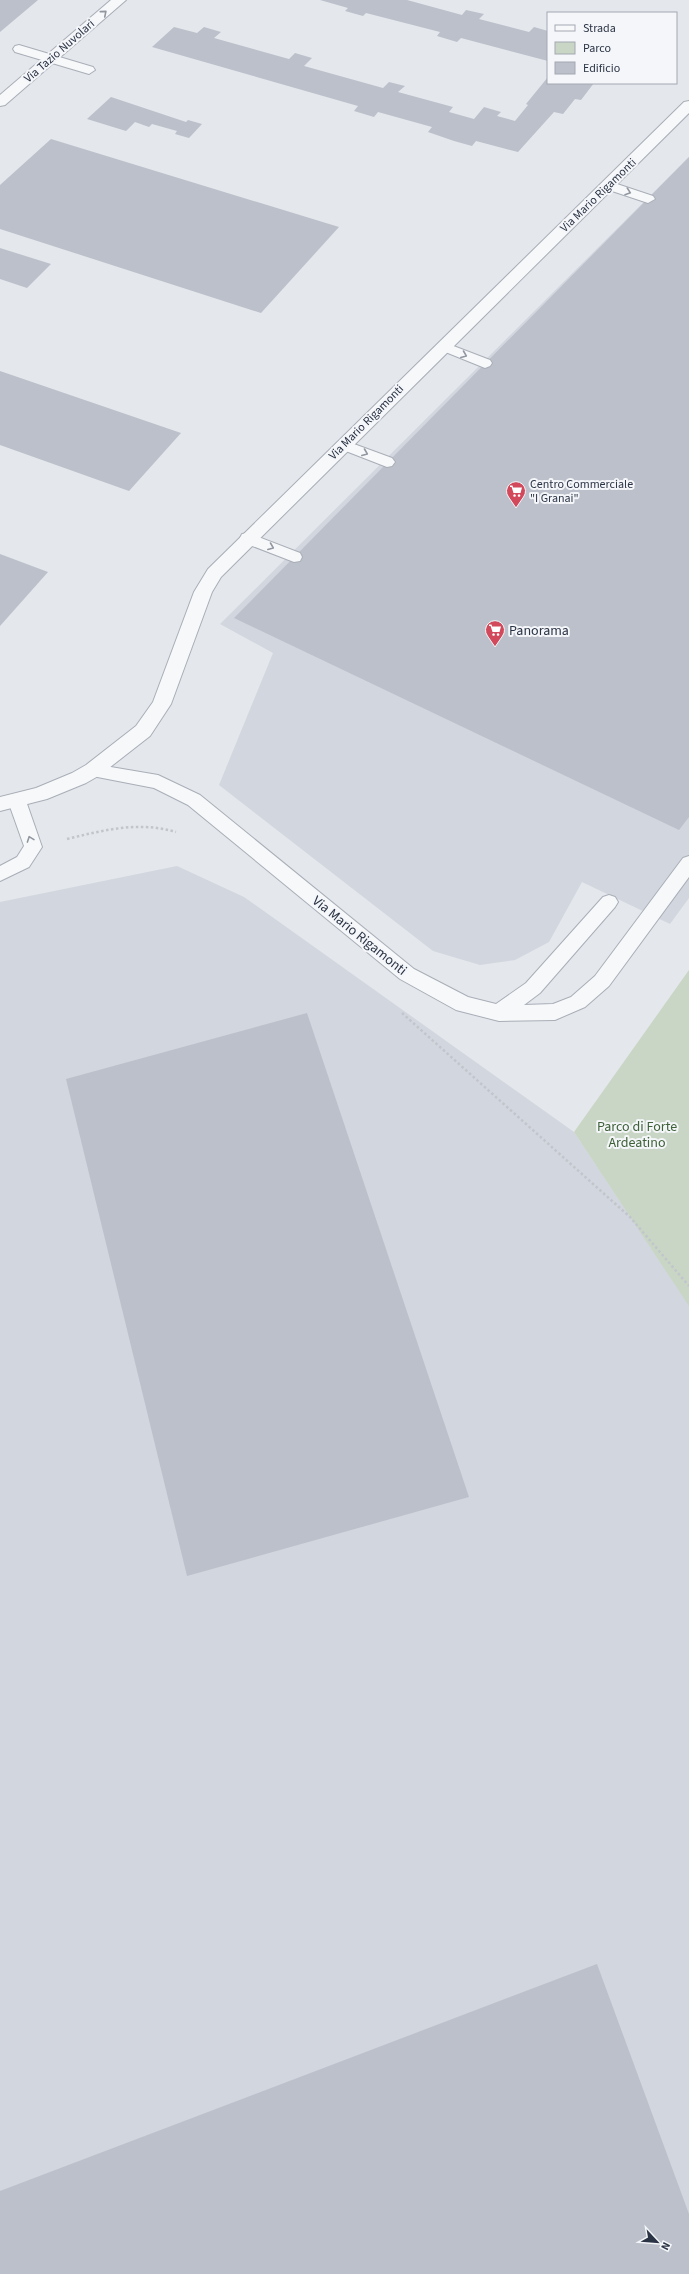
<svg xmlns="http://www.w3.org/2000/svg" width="689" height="2274" font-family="'Source Sans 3',sans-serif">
	<rect width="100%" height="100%" fill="#e4e7ec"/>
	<!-- built -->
	<g fill="#d2d6de">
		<path d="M689 157V898L670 924 582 882 549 942 515 960 480 965 433 951 219 785 273 653 220 624Z"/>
		<path d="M177 866 244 897 574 1132 689 1305V2274H0V902Z"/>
	</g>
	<!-- green -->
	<path fill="#c9d6c5" d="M689 970V1306L574 1132Z"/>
	<!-- building -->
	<g fill="#bbc0ca">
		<path d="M0 0H38L0 32Z"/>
		<path d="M320 0H407L462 15 466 10 484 14 479 19 529 32 534 27 548 31V61L461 38 457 42 437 36 440 32 366 13 363 16 345 11 348 8Z"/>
		<path d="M174 27 197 33 204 27 221 32 214 38 289 59 295 53 312 58 304 66 383 88 389 82 405 86 398 92 453 107 449 112 474 119 484 107 501 112 497 116 515 121 528 105 526 104 548 77V83H594L581 100 575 99 563 114 554 112 518 152 476 141 472 146 454 141 428 132 432 127 378 112 374 117 354 111 358 106 152 47Z"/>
		<path d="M111 97 186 122 188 120 202 124 189 138 175 134 177 131 152 124 149 127 135 122 126 131 87 119Z"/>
		<path d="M51 139 339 227 261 313 0 229V185Z"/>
		<path d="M689 157V817L679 830 234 618Z"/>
		<path d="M0 248 51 264 27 288 0 279Z"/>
		<path d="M0 371 181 433 129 491 0 445Z"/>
		<path d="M0 554 48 572 0 626Z"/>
		<path d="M307 1013 469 1497 187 1576 66 1079Z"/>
		<path d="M597 1964 689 2214V2274H0V2191Z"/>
	</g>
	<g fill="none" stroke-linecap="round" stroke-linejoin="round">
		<defs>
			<g id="service">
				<path d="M19 45 93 67 95 70 89 74 15 52 13 49 15 46Z"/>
				<path d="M608 181 653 196 655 199 648 203 603 188 601 185Z"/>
				<path d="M443 342 490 360 492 363 490 366 485 368 438 349 436 346Z"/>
				<path d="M343 440 392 458 395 462 392 466 387 467 338 448 335 445 338 442Z"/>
				<path d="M248 533 300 553 302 557 300 561 294 562 242 542 240 538 242 534Z"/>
				<path d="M93 764 158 775 200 795 414 969 468 997 496 1004 526 983 603 897 609 895 615 897 618 902 615 907 540 993 524 1005 553 1004 571 997 595 976 683 858 689 856V877L609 986 585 1007 555 1020 499 1021 456 1010 400 979 188 805 154 788 87 775 84 770 87 765Z"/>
				<path d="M17 794 23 796 26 801 42 847 29 867 0 881V866L17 857 24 846 8 801 11 796Z"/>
			</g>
			<g id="minor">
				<path d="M111 0H126L5 105 0 106V95Z"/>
				<path d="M689 101V113L221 577 212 592 171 704 150 736 100 775 86 783 47 799 0 811V797L36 788 72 773 86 765 136 726 153 702 194 592 208 569 684 102Z"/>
			</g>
		</defs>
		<!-- service casing -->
		<use href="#service" stroke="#a9aeb7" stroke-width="2"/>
		<!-- minor casing -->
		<use href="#minor" stroke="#a9aeb7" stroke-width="2"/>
		<!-- path -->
		<g stroke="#c2c5cb" stroke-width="2.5" stroke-dasharray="2.5 2.5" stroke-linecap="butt">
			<path d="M67 839C104 830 139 821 176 832"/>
			<path d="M402 1013 630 1217 689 1286"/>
		</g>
		<!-- service -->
		<use href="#service" fill="#f7f8fa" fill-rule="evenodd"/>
		<!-- minor -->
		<use href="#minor" fill="#f7f8fa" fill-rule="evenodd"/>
	</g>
	<!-- one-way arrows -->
	<defs><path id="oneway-chevron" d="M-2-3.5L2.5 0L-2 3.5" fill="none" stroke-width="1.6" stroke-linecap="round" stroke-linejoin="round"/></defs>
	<g stroke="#9196a0">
		<use href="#oneway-chevron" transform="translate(104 13) rotate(-40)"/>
		<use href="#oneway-chevron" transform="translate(628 192) rotate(19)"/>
		<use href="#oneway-chevron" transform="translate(464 355) rotate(22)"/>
		<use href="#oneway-chevron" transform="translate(365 453) rotate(22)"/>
		<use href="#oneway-chevron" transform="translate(271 547) rotate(22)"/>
		<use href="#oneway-chevron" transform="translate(30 839) rotate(-110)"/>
	</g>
	<!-- icons -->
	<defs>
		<symbol id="supermarket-pin" viewBox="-11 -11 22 30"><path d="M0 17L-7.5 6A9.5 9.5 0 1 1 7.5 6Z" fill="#d1495b" stroke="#f4f6f9"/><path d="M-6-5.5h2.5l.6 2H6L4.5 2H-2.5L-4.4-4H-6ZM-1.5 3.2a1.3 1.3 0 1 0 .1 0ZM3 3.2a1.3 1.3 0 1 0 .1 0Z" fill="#fff"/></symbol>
	</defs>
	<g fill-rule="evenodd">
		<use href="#supermarket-pin" x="505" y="480" width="22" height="30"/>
		<use href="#supermarket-pin" x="484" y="619" width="22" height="30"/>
	</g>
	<g text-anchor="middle" stroke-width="4" stroke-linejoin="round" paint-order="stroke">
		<!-- far-street labels -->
		<g font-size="12" fill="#2b3445" stroke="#f4f6f9">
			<text transform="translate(59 51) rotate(-41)" y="4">Via Tazio Nuvolari</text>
			<text transform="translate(598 195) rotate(-44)" y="4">Via Mario Rigamonti</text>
			<text transform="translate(366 422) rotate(-45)" y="4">Via Mario Rigamonti</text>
		</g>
		<!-- far-poi labels -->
		<g font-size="12" fill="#2b3445" stroke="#f4f6f9" text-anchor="start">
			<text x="530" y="488">Centro Commerciale<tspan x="530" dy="14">"I Granai"</tspan></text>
		</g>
		<!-- poi labels -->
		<g font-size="14" fill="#2b3445" stroke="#f4f6f9" text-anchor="start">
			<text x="509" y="635">Panorama</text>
		</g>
		<!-- street labels -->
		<g font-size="14" fill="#2b3445" stroke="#f4f6f9">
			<text transform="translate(360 935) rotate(39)" y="5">Via Mario Rigamonti</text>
		</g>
		<!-- park labels -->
		<g font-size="14" fill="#3f6138" stroke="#f4f6f9">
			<text x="637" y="1131">Parco di Forte<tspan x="637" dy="16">Ardeatino</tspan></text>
		</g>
	</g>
	<!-- legend -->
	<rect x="547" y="12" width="130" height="72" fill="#f4f6f9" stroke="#a4a8b1"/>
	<rect x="555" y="25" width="20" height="6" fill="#f7f8fa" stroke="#a4a8b1"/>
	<text x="583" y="32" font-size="12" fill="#2b3445">Strada</text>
	<rect x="555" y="42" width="20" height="12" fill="#c9d6c5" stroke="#a4a8b1"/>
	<text x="583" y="52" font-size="12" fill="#2b3445">Parco</text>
	<rect x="555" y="62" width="20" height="12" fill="#bbc0ca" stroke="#a4a8b1"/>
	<text x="583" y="72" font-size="12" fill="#2b3445">Edificio</text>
	<!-- north arrow -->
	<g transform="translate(657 2242) rotate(116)" stroke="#f4f6f9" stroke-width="3" paint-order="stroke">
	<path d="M0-3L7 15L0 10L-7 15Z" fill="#2b3445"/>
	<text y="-6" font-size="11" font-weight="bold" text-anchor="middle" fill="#2b3445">N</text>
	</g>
</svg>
